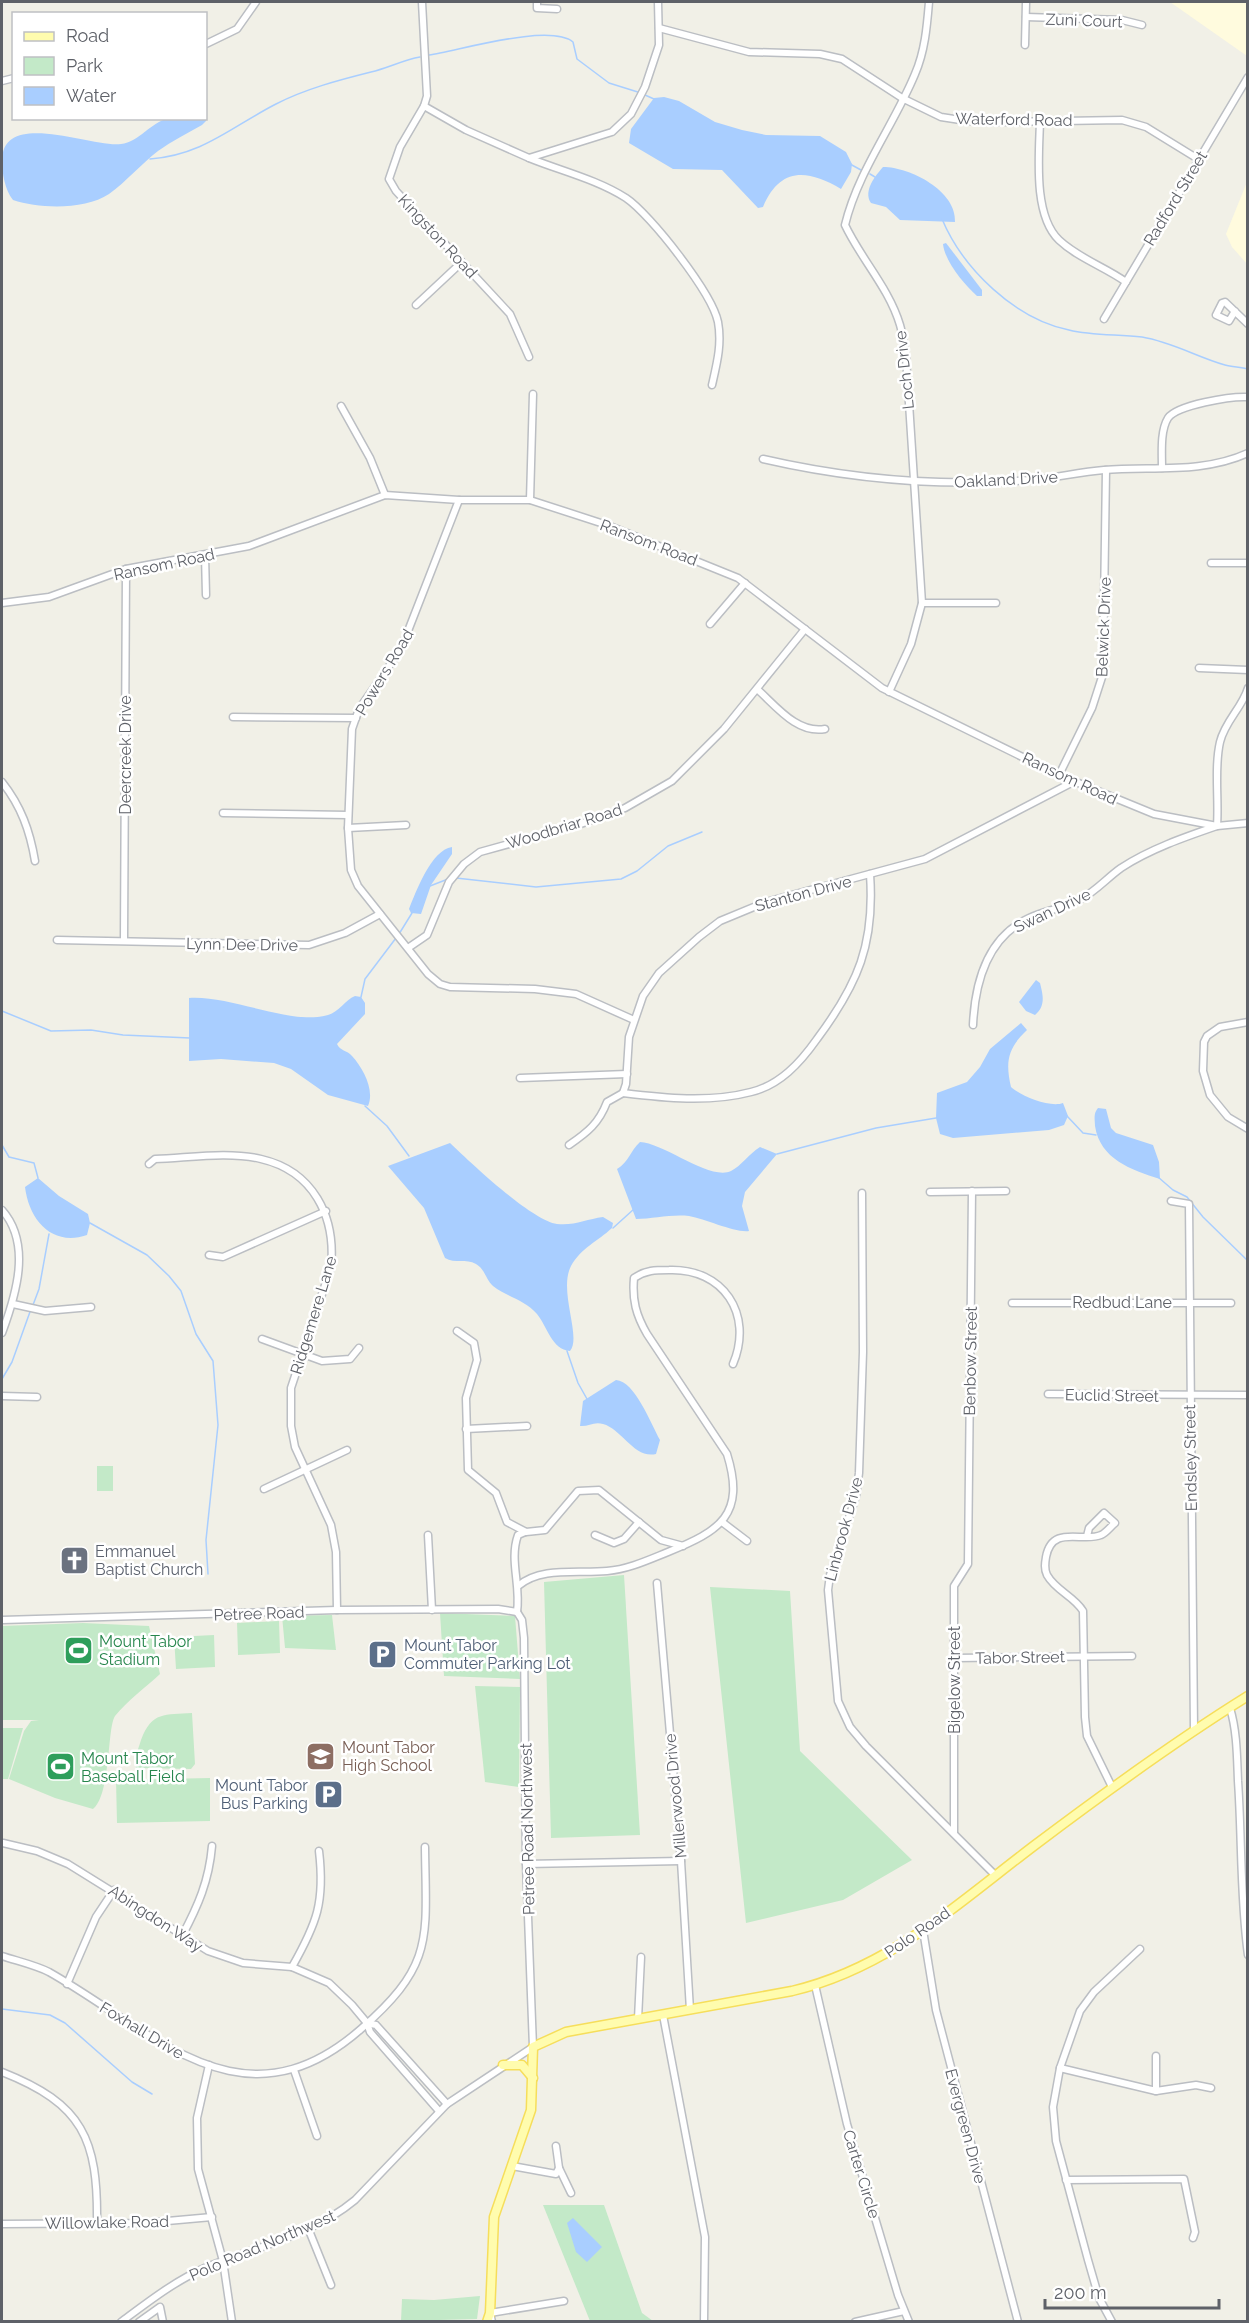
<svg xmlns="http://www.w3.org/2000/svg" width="1249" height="2323" font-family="Raleway,sans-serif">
	<rect width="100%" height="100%" fill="#f1f0e7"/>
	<!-- commercial -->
	<g fill="#fffbde">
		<path d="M1170 2H1247V56Z"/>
		<path d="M1247 182 1248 264H1247L1232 247 1226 234Z"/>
	</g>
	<!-- green -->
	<g fill="#c3e9c8">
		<rect x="97" y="1466" width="16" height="25"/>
		<path d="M624 1575 640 1835 551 1838 544 1582Z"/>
		<path d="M710 1587 790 1591 800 1751 912 1860 843 1900 746 1923Z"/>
		<path d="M440 1613 515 1616 520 1679 444 1676Z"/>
		<path d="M332 1615 336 1650 285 1648 282 1616Z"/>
		<path d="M279 1621 280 1653 238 1655 237 1623Z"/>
		<path d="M83 1623 149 1626 160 1674C146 1687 127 1701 115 1716 107 1728 111 1794 93 1809L55 1798 9 1779 24 1731 31 1721 39 1720H2V1626Z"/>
		<path d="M214 1635 215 1667 176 1669 174 1637Z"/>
		<path d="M475 1686 520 1687 519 1787 485 1782Z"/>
		<path d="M192 1713 195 1764 191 1769 136 1768C134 1758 138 1750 141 1740 152 1711 165 1715 192 1713Z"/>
		<path d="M2 1728H23L8 1779H2Z"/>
		<path d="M210 1778V1821L117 1823 116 1780Z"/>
		<path d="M543 2205H604L642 2313 653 2321H590Z"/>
		<path d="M480 2296 477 2319 401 2321 402 2299 434 2300Z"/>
	</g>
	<!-- water -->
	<g fill="#a9ceff">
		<path d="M664 97 679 101 715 122 742 130 766 135 820 136 846 152 852 164 851 172 841 189C807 169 780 167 763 207L758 208 722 170 673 169 629 143 631 129 654 98Z"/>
		<path d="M206 115V121L202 125C188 133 172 141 158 151 141 164 127 181 109 194 85 210 40 209 13 200 5 190 2 173 2 161 2 108 92 148 121 144 139 142 151 122 169 118 180 116 194 118 206 118Z"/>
		<path d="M883 167C910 167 957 191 955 222L900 220 886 207 871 203C863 191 875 176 883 167Z"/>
		<path d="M946 243 982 290V296H977C964 284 945 262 943 244Z"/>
		<path d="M452 847V854L431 885 421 914 411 913 409 909C416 892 431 850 452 847Z"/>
		<path d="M1036 980 1040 983C1043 995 1046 1006 1035 1015L1026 1011 1019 1002Z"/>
		<path d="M355 996 361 997 365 1003V1014L337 1044C340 1051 347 1050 352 1056 363 1068 375 1090 368 1106L328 1095 291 1069 274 1063 221 1059 189 1061V998C230 995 293 1026 328 1015 339 1012 345 1000 355 996Z"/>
		<path d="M1021 1023 1027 1030C1008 1048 1005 1061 1011 1087 1021 1096 1050 1108 1063 1103L1068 1116 1064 1125 1049 1130 953 1138 940 1134 936 1118 937 1093 967 1082 980 1067 990 1049Z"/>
		<path d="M1098 1108 1106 1109 1111 1128 1116 1133 1153 1145 1159 1162 1160 1179C1131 1170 1100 1159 1095 1126 1095 1119 1093 1114 1098 1108Z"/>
		<path d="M640 1142C664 1143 710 1181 731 1171 741 1166 749 1154 760 1147L777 1154 745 1192 742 1206 749 1231C735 1233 706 1219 689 1216 671 1214 653 1219 636 1219L617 1169C629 1162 630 1151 640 1142Z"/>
		<path d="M450 1143C471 1163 531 1220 557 1224 574 1226 587 1219 603 1217L613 1223 612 1228C598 1241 581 1248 571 1266 558 1291 582 1337 570 1351 552 1350 547 1326 537 1314 525 1300 507 1297 493 1286 486 1280 485 1269 476 1264 466 1258 455 1264 445 1258L424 1208 388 1166Z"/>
		<path d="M38 1178 59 1196 88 1214 90 1223 87 1235C52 1247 29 1220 25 1187Z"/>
		<path d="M616 1380C635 1381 651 1424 660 1440L656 1454C634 1459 622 1429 603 1424 594 1421 588 1427 580 1426L583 1401Z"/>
		<path d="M573 2218 602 2247 587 2262 576 2252 567 2223Z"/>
	</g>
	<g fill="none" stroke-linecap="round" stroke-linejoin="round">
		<!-- stream -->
		<g stroke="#a9ceff" stroke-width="1.5">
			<path d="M429 55C461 50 550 23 573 42L577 59 609 83 641 93"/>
			<path d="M645 95 654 99"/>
			<path d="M150 159C203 155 231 127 276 104 305 89 339 80 371 72 388 68 403 60 420 57"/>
			<path d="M850 164 861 170"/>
			<path d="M870 174 875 177"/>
			<path d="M942 219C963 269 1015 319 1069 330 1093 336 1118 334 1142 337 1172 342 1197 357 1225 365 1232 367 1240 367 1248 369"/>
			<path d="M456 878 536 887 621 879 637 871 668 846 702 832"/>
			<path d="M430 886 448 879"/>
			<path d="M399 934 412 913"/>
			<path d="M361 997 365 979 396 938"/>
			<path d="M2 1011 51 1031 91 1030 123 1035 190 1038"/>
			<path d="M365 1106 387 1126 409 1156"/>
			<path d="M1067 1116 1083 1133 1096 1135"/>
			<path d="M2 1145 9 1157 34 1163 38 1178"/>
			<path d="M777 1154 876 1128 936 1118"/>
			<path d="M1158 1177 1173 1190 1187 1197 1203 1217 1248 1261"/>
			<path d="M90 1223 147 1255 169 1276 181 1291 196 1334 213 1361 218 1425 206 1540 208 1574"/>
			<path d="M613 1228 634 1209"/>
			<path d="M33 1305 39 1289 49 1234"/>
			<path d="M567 1351 578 1383 587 1399"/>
			<path d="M2 1379 12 1362 31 1309"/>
			<path d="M2 2009 50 2015 65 2023 132 2082 152 2094"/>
		</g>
		<defs>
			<g id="minor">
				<path d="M422 2 427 96 424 106 400 147 389 179 396 191 510 314 529 357"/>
				<path d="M537 2V8L557 9"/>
				<path d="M1026 17 1122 20 1142 25"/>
				<path d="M659 28 749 52 820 54 842 59 902 98 941 117 967 121 998 122 1122 120 1146 127 1198 159"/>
				<path d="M206 44 237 29 256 2"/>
				<path d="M1025 45 1026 2"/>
				<path d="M2 81 14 78"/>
				<path d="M424 106 466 130 529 158 612 132 631 114 645 87 659 45 658 2"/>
				<path d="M1040 121C1039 156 1033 215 1059 240 1078 258 1105 267 1126 282"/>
				<path d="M529 158C561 171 596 179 626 198 650 214 712 293 718 322 722 344 717 363 712 385"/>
				<path d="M416 305 462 262"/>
				<path d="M1235 311 1229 321 1216 315 1222 303 1225 302 1248 324"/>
				<path d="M1104 319 1248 77"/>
				<path d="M341 406 370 458 385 495"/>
				<path d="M763 459C850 479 941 487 1031 480 1055 478 1079 472 1104 470 1152 466 1202 474 1248 453"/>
				<path d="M1162 468C1162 453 1160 431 1168 418 1177 405 1231 396 1248 397"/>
				<path d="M459 500 401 649 359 709 352 729 348 828 351 870 358 886 428 974 440 984 450 987 535 989 576 994 634 1020"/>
				<path d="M530 500 533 394"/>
				<path d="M205 555 206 595"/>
				<path d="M1211 563H1248"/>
				<path d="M2 603 49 597 126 569 249 546 385 495 459 500H530L607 525 738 578 882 688 1059 775 1154 814 1217 826 1248 823"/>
				<path d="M922 603H996"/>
				<path d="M710 624 745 583"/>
				<path d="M1199 668 1248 670"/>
				<path d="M757 689C776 706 797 734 825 729"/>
				<path d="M889 692 911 644 922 603 906 357C904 347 903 335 900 325 889 288 861 259 845 225 858 171 894 125 915 74 925 51 927 26 929 2"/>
				<path d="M233 717 356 718"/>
				<path d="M1059 775 1092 708 1103 674 1106 470"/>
				<path d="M2 782C21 806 30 831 35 861"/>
				<path d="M223 813 348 815"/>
				<path d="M348 828 406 825"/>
				<path d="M57 940 309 945 345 933 380 914"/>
				<path d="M124 940 126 569"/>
				<path d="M408 948 427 935 449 882 464 864 480 852 578 825 625 808 672 781 724 729 805 629"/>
				<path d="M1248 1022 1220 1027 1207 1036 1204 1042 1203 1071 1210 1095 1228 1117 1248 1129"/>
				<path d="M973 1025C975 981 988 937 1029 918 1046 910 1065 908 1081 899 1096 891 1107 878 1121 868 1150 849 1185 837 1217 826 1219 799 1214 768 1220 742 1225 721 1242 708 1248 688"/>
				<path d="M520 1078 627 1074"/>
				<path d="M623 1093 626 1084 629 1037 643 996 659 973 699 937 720 921 766 902 925 859 1075 781"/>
				<path d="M623 1093C664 1098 709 1103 751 1092 780 1085 800 1063 817 1039 858 984 875 944 870 874"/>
				<path d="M569 1145C588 1132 599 1123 607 1102L623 1093"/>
				<path d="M149 1164 155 1159C188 1158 228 1151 261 1159 313 1171 336 1216 331 1267L291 1388V1426L295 1447 331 1525 336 1552 337 1610"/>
				<path d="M930 1192 1006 1191"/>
				<path d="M862 1193 863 1352 859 1473 856 1496 830 1575 828 1590 838 1701 850 1727 866 1746 995 1875"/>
				<path d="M1171 1201 1189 1204 1194 1730"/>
				<path d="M2 1210C32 1244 16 1295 2 1333"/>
				<path d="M209 1255 223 1257 326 1211"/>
				<path d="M1012 1303H1231"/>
				<path d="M13 1304 45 1311 91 1307"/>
				<path d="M457 1331 474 1343 477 1360 466 1398 468 1470 496 1493 507 1522 526 1532 545 1530 578 1491 599 1490 661 1540 683 1546"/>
				<path d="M262 1339 322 1361 350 1359 359 1348"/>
				<path d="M1048 1394 1248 1395"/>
				<path d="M2 1396 37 1397"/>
				<path d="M466 1429 527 1426"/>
				<path d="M264 1489 347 1450"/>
				<path d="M722 1522 747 1541"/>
				<path d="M428 1535 432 1610"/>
				<path d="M595 1535 614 1543 624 1539 639 1522"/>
				<path d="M1087 1536 1089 1528 1104 1513 1115 1523C1111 1526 1106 1533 1101 1535 1083 1543 1052 1524 1046 1557 1045 1563 1044 1569 1047 1575 1056 1591 1074 1596 1083 1611L1085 1717 1087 1736 1112 1787"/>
				<path d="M657 1583 681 1861 690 2010"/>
				<path d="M518 1586C541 1566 578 1574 607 1571 629 1569 648 1560 668 1552 720 1531 746 1515 727 1454L647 1334C636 1315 632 1300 634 1278 646 1270 655 1270 669 1270 723 1268 754 1314 733 1364"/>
				<path d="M517 1612C521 1585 509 1560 518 1535L525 1532"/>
				<path d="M2 1620 337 1610 498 1609 517 1612"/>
				<path d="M954 1658 1132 1656"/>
				<path d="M1230 1708C1237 1731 1237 1757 1238 1781 1242 1839 1240 1897 1248 1955"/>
				<path d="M954 1833V1586L968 1564 972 1191"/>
				<path d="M3 1843 37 1851 68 1864 208 1951 243 1963 292 1967 329 1983 352 2005 367 2023 370 2032 439 2111"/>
				<path d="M526 1864 681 1861"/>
				<path d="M923 1930 936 2010 1018 2322"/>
				<path d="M182 1936C198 1906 209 1881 212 1846"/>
				<path d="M2 1956C17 1961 35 1965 49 1972 155 2032 242 2133 361 2029 435 1964 426 1939 425 1847"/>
				<path d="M292 1967C317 1923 325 1902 319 1851"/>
				<path d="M67 1984 96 1917 114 1890"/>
				<path d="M815 1985 847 2124 898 2295 909 2322"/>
				<path d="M663 2015 705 2237 704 2322"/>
				<path d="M638 2019 641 1957"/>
				<path d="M367 2023 376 2025 447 2104"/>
				<path d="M1156 2056V2091"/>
				<path d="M209 2065 197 2118 198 2169 223 2261 232 2322"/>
				<path d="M1060 2068 1156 2091 1196 2085 1211 2088"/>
				<path d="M294 2070 317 2136"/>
				<path d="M2 2072C83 2104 98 2139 97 2223"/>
				<path d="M512 2166 556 2174 559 2168 556 2146"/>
				<path d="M559 2168 571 2193"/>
				<path d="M1066 2180 1184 2179 1195 2232 1193 2238"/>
				<path d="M2 2224 145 2223 212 2217"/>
				<path d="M308 2228 331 2285"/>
				<path d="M121 2322C148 2302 176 2280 207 2267 256 2247 313 2235 355 2200L447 2104 533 2047 526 1864 524 1638 522 1620 517 1612"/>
				<path d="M139 2322 160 2307 163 2322"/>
				<path d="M492 2322 490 2313 564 2301"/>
				<path d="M855 2322 904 2311"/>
				<path d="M1112 2322 1099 2298 1088 2260 1056 2141 1053 2107 1060 2068 1080 2011 1094 1992 1140 1949"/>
			</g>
			<g id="major">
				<path d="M503 2065H522L533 2078"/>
				<path d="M487 2322 490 2313 494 2217 531 2110 533 2047 566 2032 792 1991C889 1968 957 1904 1035 1845 1104 1793 1174 1742 1248 1696"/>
			</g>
		</defs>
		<!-- minor casing -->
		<use href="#minor" stroke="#bbbec3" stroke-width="9"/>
		<!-- major casing -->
		<use href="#major" stroke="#f6de5b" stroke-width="11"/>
		<!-- minor -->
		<use href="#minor" stroke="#fff" stroke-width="6"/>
		<!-- major -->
		<use href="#major" stroke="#fffcae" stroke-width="8"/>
	</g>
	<!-- icons -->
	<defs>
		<symbol id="church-square" viewBox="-11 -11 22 22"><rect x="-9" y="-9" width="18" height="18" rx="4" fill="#6b7280" stroke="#fff"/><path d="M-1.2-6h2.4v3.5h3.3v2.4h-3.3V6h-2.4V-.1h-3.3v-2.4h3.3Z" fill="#fff"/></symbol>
		<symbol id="stadium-square" viewBox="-11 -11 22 22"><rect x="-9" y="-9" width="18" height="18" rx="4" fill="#2e9e5b" stroke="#fff"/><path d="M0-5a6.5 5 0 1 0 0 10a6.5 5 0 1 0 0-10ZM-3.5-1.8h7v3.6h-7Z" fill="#fff"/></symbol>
		<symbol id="parking-square" viewBox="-11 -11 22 22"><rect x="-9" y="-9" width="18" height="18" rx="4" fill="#5c6f8a" stroke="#fff"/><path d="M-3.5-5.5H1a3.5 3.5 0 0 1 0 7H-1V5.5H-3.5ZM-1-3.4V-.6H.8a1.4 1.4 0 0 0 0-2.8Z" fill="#fff"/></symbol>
		<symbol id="school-square" viewBox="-11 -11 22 22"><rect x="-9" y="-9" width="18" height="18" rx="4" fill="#8d6e63" stroke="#fff"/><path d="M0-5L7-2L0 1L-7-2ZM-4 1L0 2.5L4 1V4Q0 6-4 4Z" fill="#fff"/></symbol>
	</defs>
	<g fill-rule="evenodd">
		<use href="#church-square" x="58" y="1544" width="33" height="33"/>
		<use href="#stadium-square" x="62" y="1634" width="33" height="33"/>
		<use href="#parking-square" x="366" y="1638" width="33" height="33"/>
		<use href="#school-square" x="304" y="1740" width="33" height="33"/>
		<use href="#stadium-square" x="44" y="1750" width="33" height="33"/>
		<use href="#parking-square" x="312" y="1778" width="33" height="33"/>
	</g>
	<g text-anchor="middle" stroke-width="5" stroke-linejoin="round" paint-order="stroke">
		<!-- street labels -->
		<g font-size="16" fill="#5e6168" stroke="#fff">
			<text transform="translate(1084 20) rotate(2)" y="6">Zuni Court</text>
			<text transform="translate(1014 119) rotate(1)" y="6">Waterford Road</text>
			<text transform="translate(1175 198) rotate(-59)" y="6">Radford Street</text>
			<text transform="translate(438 236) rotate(47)" y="6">Kingston Road</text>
			<text transform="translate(904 370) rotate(-96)" y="6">Loch Drive</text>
			<text transform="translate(1006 479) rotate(-3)" y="6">Oakland Drive</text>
			<text transform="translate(649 542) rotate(21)" y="6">Ransom Road</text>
			<text transform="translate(164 564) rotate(-12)" y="6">Ransom Road</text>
			<text transform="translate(1103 627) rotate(-88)" y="6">Belwick Drive</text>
			<text transform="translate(384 672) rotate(-59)" y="6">Powers Road</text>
			<text transform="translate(125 755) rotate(-90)" y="6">Deercreek Drive</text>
			<text transform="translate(1070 778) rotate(25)" y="6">Ransom Road</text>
			<text transform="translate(564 826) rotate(-17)" y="6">Woodbriar Road</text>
			<text transform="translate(803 893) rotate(-15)" y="6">Stanton Drive</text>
			<text transform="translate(1052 910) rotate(-25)" y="6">Swan Drive</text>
			<text transform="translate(242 944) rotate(1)" y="6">Lynn Dee Drive</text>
			<text x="1122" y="1308">Redbud Lane</text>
			<text transform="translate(313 1315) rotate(-73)" y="6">Ridgemere Lane</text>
			<text transform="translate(970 1361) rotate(-89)" y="6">Benbow Street</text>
			<text transform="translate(1112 1395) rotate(1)" y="6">Euclid Street</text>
			<text transform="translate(1190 1458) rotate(-91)" y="6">Endsley Street</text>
			<text transform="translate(843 1529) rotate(-75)" y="6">Linbrook Drive</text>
			<text transform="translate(259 1613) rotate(-2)" y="6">Petree Road</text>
			<text transform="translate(1020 1657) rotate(-1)" y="6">Tabor Street</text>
			<text transform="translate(954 1680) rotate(-90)" y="6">Bigelow Street</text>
			<text transform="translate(675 1796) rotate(-95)" y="6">Millerwood Drive</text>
			<text transform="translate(527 1829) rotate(-91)" y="6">Petree Road Northwest</text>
			<text transform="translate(156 1918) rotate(33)" y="6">Abingdon Way</text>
			<text transform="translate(917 1932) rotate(-35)" y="6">Polo Road</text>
			<text transform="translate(142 2030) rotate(31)" y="6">Foxhall Drive</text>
			<text transform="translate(966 2126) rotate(75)" y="6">Evergreen Drive</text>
			<text transform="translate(862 2174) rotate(73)" y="6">Carter Circle</text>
			<text transform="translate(107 2222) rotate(-1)" y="6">Willowlake Road</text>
			<text transform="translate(262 2245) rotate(-23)" y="6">Polo Road Northwest</text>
		</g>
		<!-- worship labels -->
		<g font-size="16" fill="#5b616d" stroke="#fff" text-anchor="start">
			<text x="95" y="1557">Emmanuel<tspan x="95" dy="18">Baptist Church</tspan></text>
		</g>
		<!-- leisure labels -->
		<g font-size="16" fill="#27864d" stroke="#fff" text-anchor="start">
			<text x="99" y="1647">Mount Tabor<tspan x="99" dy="18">Stadium</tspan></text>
			<text x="81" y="1764">Mount Tabor<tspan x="81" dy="18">Baseball Field</tspan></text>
		</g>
		<!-- service labels -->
		<g font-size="16" fill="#4e5e75" stroke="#fff" text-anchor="start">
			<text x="404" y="1651">Mount Tabor<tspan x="404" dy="18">Commuter Parking Lot</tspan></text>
			<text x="308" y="1791" text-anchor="end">Mount Tabor<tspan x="308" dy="18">Bus Parking</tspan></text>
		</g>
		<!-- education labels -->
		<g font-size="16" fill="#785e54" stroke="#fff" text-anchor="start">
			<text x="342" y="1753">Mount Tabor<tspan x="342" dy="18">High School</tspan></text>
		</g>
	</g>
	<!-- border -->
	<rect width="1249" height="2323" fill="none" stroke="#5e6168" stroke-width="6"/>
	<!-- legend -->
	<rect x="12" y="12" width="195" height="108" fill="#ffffff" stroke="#bfc0c3" stroke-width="1.5"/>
	<rect x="24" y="32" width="30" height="9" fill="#fffcae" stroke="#bfc0c3" stroke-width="1.5"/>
	<text x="66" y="42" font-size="18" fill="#5e6168">Road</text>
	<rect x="24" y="57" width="30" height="18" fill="#c3e9c8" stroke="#bfc0c3" stroke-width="1.5"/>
	<text x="66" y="72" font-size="18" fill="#5e6168">Park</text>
	<rect x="24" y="87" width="30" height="18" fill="#a9ceff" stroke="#bfc0c3" stroke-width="1.5"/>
	<text x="66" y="102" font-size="18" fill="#5e6168">Water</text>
	<!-- scale -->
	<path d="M1045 2299v9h174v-9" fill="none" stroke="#5e6168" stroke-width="3"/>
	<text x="1054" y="2299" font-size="18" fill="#5e6168" stroke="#ffffff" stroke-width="4.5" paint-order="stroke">200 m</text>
</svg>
